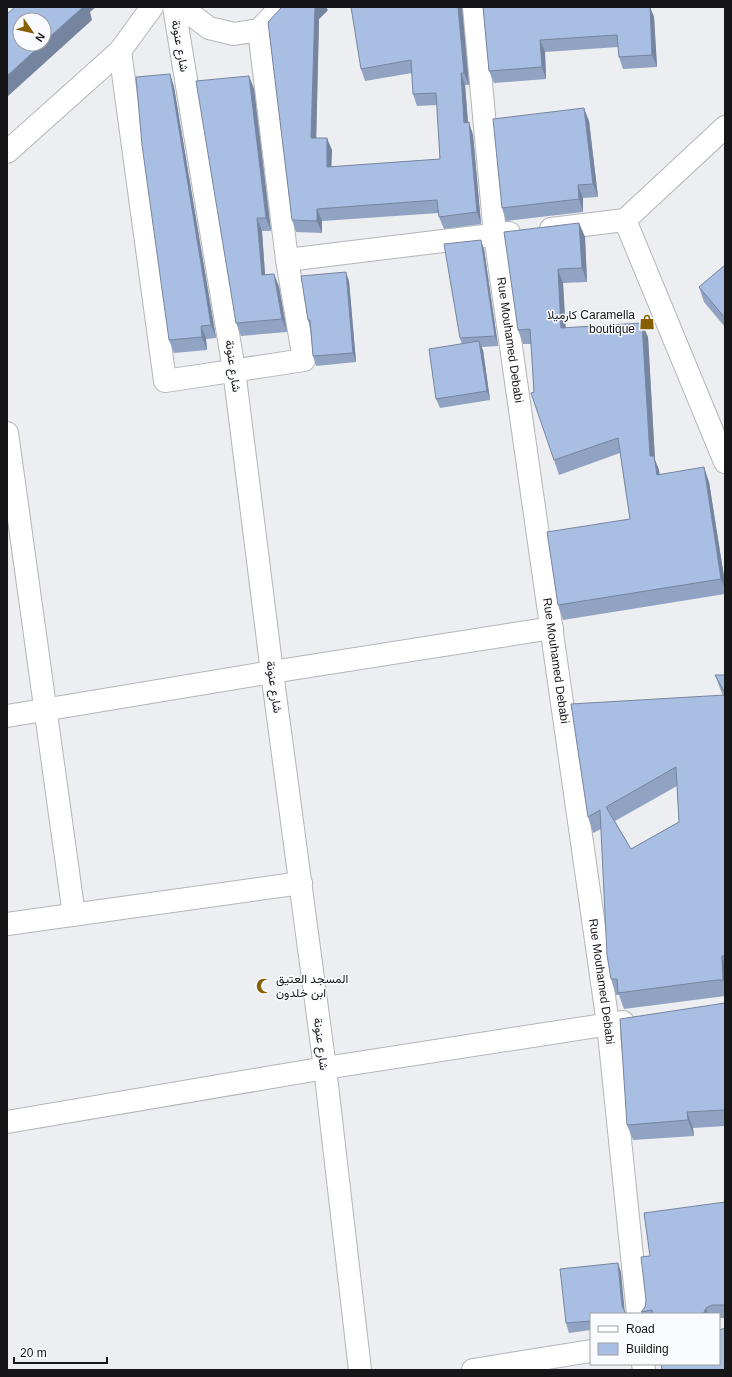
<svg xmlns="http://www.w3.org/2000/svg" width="732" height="1377" font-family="Helvetica,Vazirmatn,sans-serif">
	<rect width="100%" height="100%" fill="#eceef1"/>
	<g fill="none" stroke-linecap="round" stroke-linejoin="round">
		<defs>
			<g id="minor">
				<path d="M185 7 189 13 209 28 234 34 259 30 281 7"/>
				<path id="s1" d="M474 7 495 235 608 1024 638 1314"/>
				<path d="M120 51 165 381 304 360 287 260 259 30"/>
				<path d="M625 220 725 462"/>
				<path d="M551 229 625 220 725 127"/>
				<path d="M287 260 509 233"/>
				<path d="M7 433 74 915"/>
				<path d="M7 716 272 672 552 628"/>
				<path d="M7 924 301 883"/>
				<path d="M7 1122 325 1068 623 1022"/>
				<path d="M643 1364 644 1370"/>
				<path d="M473 1370 591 1351"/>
			</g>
			<path id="tertiary" d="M174 7 234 370 272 672 325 1068 360 1370"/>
			<path id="secondary" d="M7 152 120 51 152 7"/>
		</defs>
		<!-- minor casing -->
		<use href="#minor" stroke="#b3b5b8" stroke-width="24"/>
		<!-- tertiary casing -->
		<use href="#tertiary" stroke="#b3b5b8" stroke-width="24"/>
		<!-- secondary casing -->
		<use href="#secondary" stroke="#b3b5b8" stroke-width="24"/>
		<!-- minor -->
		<use href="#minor" stroke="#fff" stroke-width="22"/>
		<!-- tertiary -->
		<use href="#tertiary" stroke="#fff" stroke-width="22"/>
		<!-- secondary -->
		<use href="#secondary" stroke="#fff" stroke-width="22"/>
	</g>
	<!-- wall -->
	<g fill="#90a3c3" fill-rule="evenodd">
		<path d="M483 7H650L654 17 657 67 623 69 619 57 618 47 545 52 546 79 494 83 489 71Z"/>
		<path d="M462 8 469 85H465L468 123 473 135 481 224 444 229 439 217V213L322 221V233L296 232 292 220 268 22 328 10 319 19 316 138 332 150 331 167 440 159 437 105 417 106 413 94 412 73 365 81 361 69Z"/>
		<path d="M170 74 174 87 216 338 206 339 207 350 174 353 169 340Z"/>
		<path d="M249 76 254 89 271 231H262L265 275 274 274 279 287 287 332 241 336 236 323Z"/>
		<path d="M589 121 598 197 583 198V212L506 221 502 208Z"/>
		<path d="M579 223 585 237 587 282 563 283 566 328 648 337 655 460 659 470V474L709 482 725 583V594L563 620 558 605 630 519 620 453 559 475 554 460 534 392 531 344H523L518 330Z"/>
		<path d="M484 249 498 346 481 347 483 350 490 400 440 408 436 399 462 344 460 338Z"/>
		<path d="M725 265V327L704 302 699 287Z"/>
		<path d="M349 281 356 362 316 366 313 356 310 327 308 320Z"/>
		<path d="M715 675H725V996L624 1009 619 995H616L611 979 601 829 593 833 588 817 723 695 721 691ZM677 786 679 822 631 849 615 821Z"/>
		<path d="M725 1004V1126L693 1128 694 1136 633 1140 627 1125Z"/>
		<path d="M725 1202V1318H719V1314H642L641 1312 645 1307 646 1300 650 1256Z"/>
		<path d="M621 1272 591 1314V1330L569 1333 566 1323Z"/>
	</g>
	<!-- shaded-wall -->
	<g fill="#76859f">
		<path d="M83 7H96L90 12 92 20 7 97V76L42 44H44V42Z"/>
		<path d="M315 7H326L328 10 319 19 316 150 311 138Z"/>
		<path d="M458 7H462L469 85 464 73Z"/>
		<path d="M650 7 654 17 657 67 652 55Z"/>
		<path d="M540 40 545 52 546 79 542 67Z"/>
		<path d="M461 73 465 85 469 135 464 123Z"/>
		<path d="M170 74 174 87 216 338 211 325Z"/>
		<path d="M249 76 254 89 271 231 266 218Z"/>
		<path d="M584 108 589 121 598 197 593 184Z"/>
		<path d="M469 122 473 135 481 224 477 212Z"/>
		<path d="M327 138 332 150 331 179 327 167Z"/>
		<path d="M578 185 583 198V212L579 199Z"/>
		<path d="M317 209 322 221V233L317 221Z"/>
		<path d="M257 218 262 231 266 288 262 275Z"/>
		<path d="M579 223 585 237 587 282 582 268Z"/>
		<path d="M481 240 484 249 498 346 495 336Z"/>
		<path d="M558 269 563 283 566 343 561 328Z"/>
		<path d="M346 272 349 281 356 362 353 353Z"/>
		<path d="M274 274 279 287 287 332 282 319Z"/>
		<path d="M642 323 648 337 655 460 659 470 662 489 650 456Z"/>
		<path d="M201 326 206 339 207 350 202 337Z"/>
		<path d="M479 341 483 350 490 400 487 391Z"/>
		<path d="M704 467 709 482 725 583V589L721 579Z"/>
		<path d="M722 956 725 965V985L723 980Z"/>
		<path d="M687 1112 693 1128 694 1136 688 1120Z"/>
		<path d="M618 1263 621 1272 625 1314 622 1306Z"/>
		<path d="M706 1308 708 1314H703V1313Z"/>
	</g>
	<!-- building -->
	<g fill="#a8bee3" stroke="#76859f" fill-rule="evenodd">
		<path d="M15 7H83L44 42V20H20V44H42L7 76V14Z"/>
		<path d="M282 7H315L311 138H327V167L440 159 436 93 413 94 411 60 361 69 351 7H458L464 73H461L464 123 469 122 477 212 439 217 437 200 317 209V221L292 220 268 22Z"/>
		<path d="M483 7H650L652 55 619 57 617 35 540 40 542 67 489 71Z"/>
		<path d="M170 74 211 325 201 326 202 337 169 340 142 145 136 77Z"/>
		<path d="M249 76 266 218H257L262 275 274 274 282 319 236 323 196 81Z"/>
		<path d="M584 108 593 184 578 185 579 199 502 208 493 119Z"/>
		<path d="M579 223 582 268 558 269 561 328 642 323 650 456H654L657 475 704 467 721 579 558 605 547 532 630 519 618 438 554 460 531 393 534 392 530 329 518 330 504 232Z"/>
		<path d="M481 240 495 336 460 338 444 244Z"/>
		<path d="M725 265V318L699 287Z"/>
		<path d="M346 272 353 353 313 356 310 320H308L301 276Z"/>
		<path d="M479 341 487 391 436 399 429 349Z"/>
		<path d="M715 675H725V693Z"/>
		<path d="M725 695V956H722L723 980H717L618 993 617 979H611L607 955 600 810 588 817 571 704ZM676 767 679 822 631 849 606 807Z"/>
		<path d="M725 1003V1110L687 1112 688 1120 627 1125 620 1019Z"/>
		<path d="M725 1202V1305H712L706 1308 703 1314H653L652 1310 641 1312 645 1307 646 1300 641 1257 650 1256 644 1213Z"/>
		<path d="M618 1263 622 1306 625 1312 627 1314H591V1321L566 1323 560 1269Z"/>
		<path d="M725 1328V1370H662L661 1364H719V1330Z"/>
	</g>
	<!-- icons -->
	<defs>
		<symbol id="shop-bare" viewBox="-9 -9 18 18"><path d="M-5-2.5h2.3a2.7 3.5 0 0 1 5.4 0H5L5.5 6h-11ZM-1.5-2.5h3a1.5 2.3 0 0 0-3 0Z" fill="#885f00" stroke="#f9fbfe" stroke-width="2.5" paint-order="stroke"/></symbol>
		<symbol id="mosque-bare" viewBox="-9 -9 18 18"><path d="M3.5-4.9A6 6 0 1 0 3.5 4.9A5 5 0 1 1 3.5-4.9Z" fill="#885f00" stroke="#f9fbfe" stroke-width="2.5" paint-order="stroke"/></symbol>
	</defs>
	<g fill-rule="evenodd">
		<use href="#shop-bare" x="636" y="311" width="22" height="22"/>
		<use href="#mosque-bare" x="253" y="975" width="22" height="22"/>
	</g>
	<g text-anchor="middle" stroke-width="3" stroke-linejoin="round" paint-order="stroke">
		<!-- street labels -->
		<g font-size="12" fill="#161618" stroke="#f9fbfe">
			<text transform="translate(180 46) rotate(80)" y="4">شارع عنونة</text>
			<text dy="4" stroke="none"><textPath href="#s1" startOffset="335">Rue Mouhamed Debabi</textPath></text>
			<text transform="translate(233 366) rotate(82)" y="4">شارع عنونة</text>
			<text dy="4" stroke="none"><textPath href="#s1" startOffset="659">Rue Mouhamed Debabi</textPath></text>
			<text transform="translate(274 687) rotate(82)" y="4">شارع عنونة</text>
			<text dy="4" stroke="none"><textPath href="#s1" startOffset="983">Rue Mouhamed Debabi</textPath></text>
			<text transform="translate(321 1044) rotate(83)" y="4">شارع عنونة</text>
		</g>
		<!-- poi labels -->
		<g font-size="12" fill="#161618" stroke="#f9fbfe" text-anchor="end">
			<text x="635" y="319">كارميلا Caramella<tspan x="635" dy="14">boutique</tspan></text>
			<text x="276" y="983" text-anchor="start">المسجد العتيق<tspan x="276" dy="14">ابن خلدون</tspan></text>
		</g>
	</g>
	<!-- border -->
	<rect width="732" height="1377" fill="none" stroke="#161618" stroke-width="16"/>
	<!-- legend -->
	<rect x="590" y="1313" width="130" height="52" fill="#f9fbfe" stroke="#9e9fa2"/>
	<rect x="598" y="1326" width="20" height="6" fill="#ffffff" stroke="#9e9fa2"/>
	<text x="626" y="1333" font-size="12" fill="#161618">Road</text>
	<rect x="598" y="1343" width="20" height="12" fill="#a8bee3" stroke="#9e9fa2"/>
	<text x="626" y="1353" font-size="12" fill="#161618">Building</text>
	<!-- north arrow -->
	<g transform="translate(32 32) rotate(124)"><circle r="19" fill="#f9fbfe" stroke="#9e9fa2"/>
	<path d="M0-3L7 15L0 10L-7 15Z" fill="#885f00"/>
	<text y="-6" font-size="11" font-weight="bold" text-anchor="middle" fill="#161618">N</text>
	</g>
	<!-- scale -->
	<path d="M14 1357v6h93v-6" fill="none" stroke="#161618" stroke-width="2"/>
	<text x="20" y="1357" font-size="12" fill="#161618" stroke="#f9fbfe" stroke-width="3" paint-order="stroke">20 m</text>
</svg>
